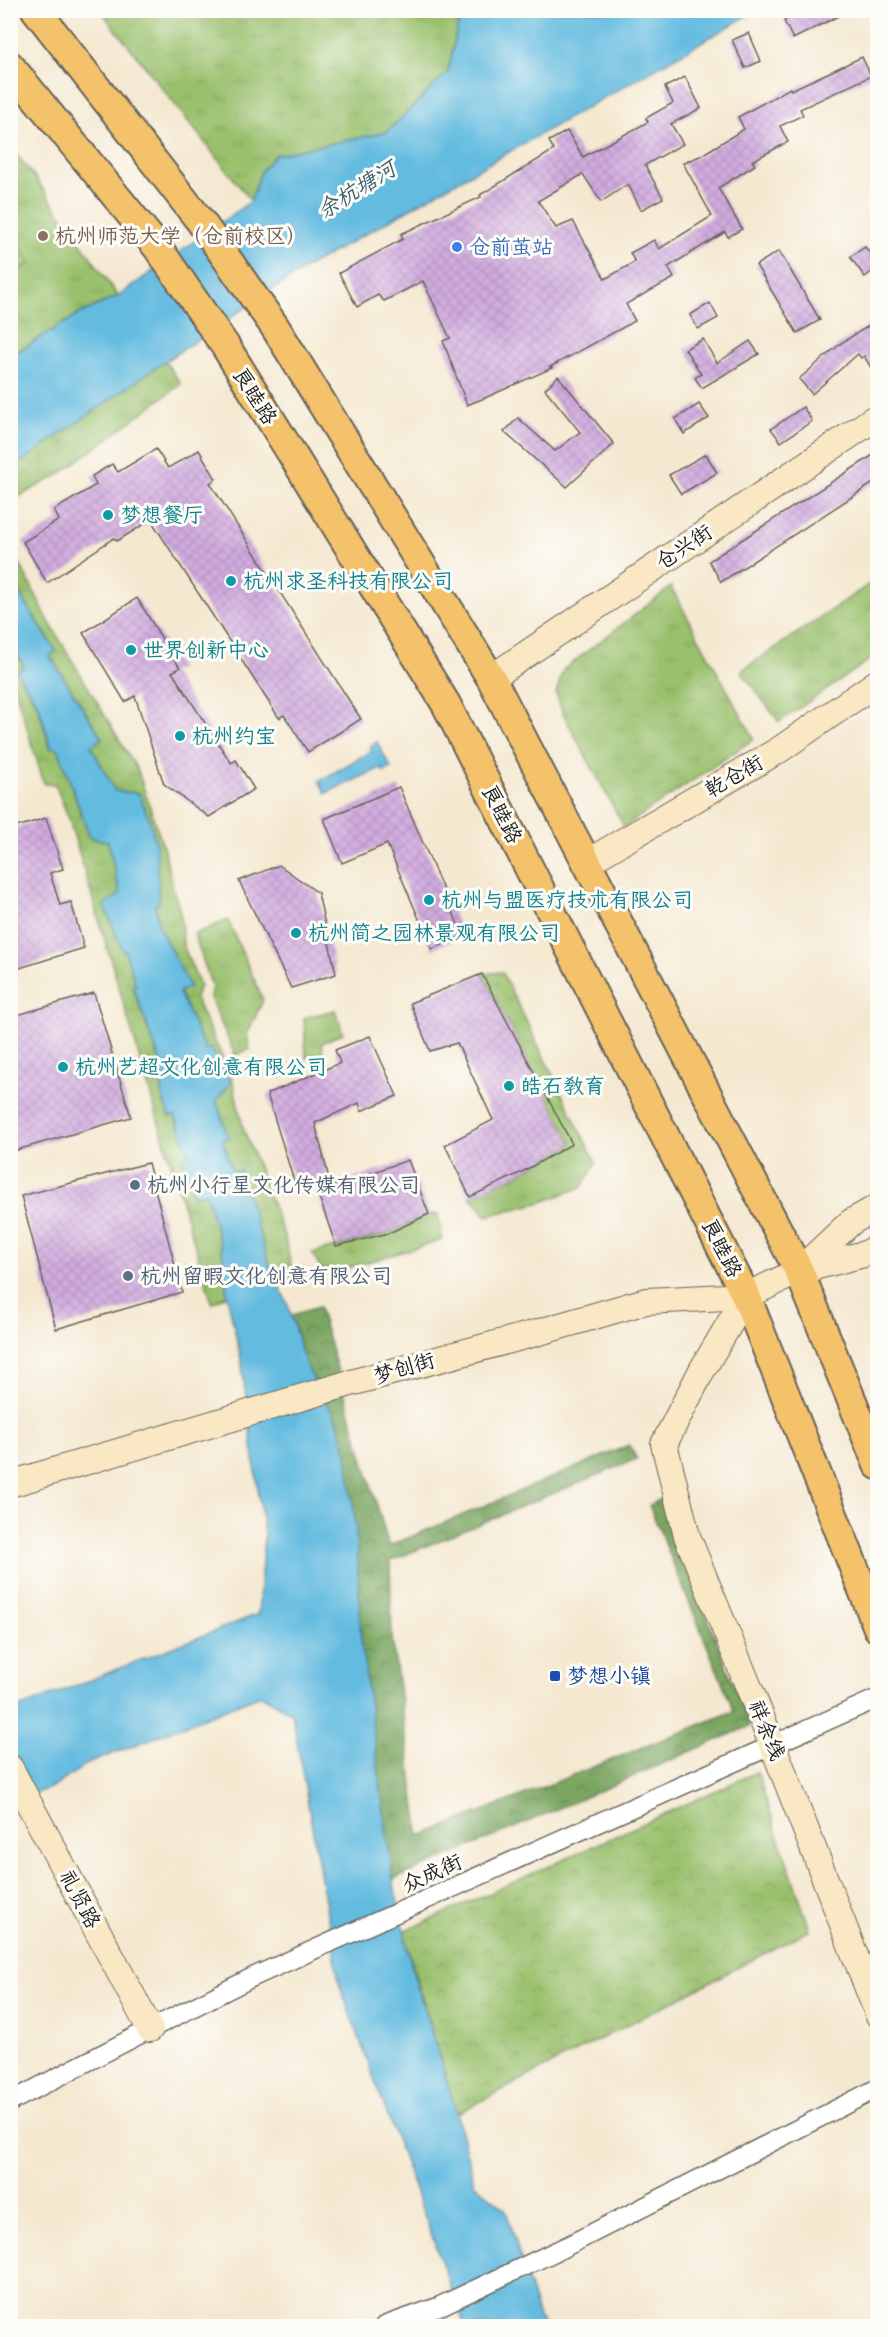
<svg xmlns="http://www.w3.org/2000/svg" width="888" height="2337" font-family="Caveat,'LXGW WenKai TC',sans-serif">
	<defs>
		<pattern id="grass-tufts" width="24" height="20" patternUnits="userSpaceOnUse" patternTransform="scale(1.5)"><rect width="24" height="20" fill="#99c06c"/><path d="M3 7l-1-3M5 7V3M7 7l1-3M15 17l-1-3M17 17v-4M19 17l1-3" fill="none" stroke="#83a45d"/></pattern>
		<pattern id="forest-crowns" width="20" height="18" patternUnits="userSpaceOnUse" patternTransform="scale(1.5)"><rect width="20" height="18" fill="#7aa660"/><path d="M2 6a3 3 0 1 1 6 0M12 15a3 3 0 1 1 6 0" fill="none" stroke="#63864e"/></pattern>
		<pattern id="park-crowns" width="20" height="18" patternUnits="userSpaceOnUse" patternTransform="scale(1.5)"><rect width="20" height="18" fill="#99c06c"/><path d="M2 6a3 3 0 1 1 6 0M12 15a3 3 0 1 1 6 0" fill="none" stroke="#83a45d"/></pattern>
		<pattern id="building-cross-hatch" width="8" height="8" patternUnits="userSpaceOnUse" patternTransform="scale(1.5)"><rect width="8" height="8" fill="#d1acdf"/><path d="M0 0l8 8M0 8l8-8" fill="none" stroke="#b393bf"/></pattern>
	</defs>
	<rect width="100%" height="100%" fill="#fdfcf7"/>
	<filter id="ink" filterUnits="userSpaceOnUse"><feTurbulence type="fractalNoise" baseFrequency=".0167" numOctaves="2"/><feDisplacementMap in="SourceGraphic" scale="12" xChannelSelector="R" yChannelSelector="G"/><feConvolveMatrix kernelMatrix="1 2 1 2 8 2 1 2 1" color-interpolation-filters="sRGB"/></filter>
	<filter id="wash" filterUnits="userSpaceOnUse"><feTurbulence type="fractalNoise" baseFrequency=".008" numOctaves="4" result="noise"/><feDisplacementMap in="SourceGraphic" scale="24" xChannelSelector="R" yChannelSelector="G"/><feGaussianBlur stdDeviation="1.35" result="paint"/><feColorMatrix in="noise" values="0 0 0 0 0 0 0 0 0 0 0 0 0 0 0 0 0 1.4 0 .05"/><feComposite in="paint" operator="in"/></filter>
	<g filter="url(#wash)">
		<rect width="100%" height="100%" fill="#f4e8d0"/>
		<!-- grass -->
		<g fill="url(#grass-tufts)" stroke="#5a6e44" stroke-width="1.5">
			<path d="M457 10 459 20 448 72 387 132 275 155 261 171 251 201 101 11Z"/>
			<path d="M10 147 34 176 118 296 79 314 11 356Z"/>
			<path d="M165 361 181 384 60 474 11 501V469Z"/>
			<path d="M10 544 51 625 138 771 164 850 181 917 183 945 200 986 195 998 232 1078 243 1127 285 1238 294 1279 277 1283 265 1253 240 1170 232 1171 223 1140 229 1138 216 1101 205 1049 179 992 189 986 159 927 155 904 159 903 115 792 91 746 102 738 50 656 56 651 11 579Z"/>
			<path d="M877 579V655L779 722 741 671Z"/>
			<path d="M671 587 754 739 624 827 562 712 556 693 563 670Z"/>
			<path d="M10 645 24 666 17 672 38 706 50 747 58 748 90 838 108 841 120 895 104 906 125 950 136 986 133 988 162 1067V1095L169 1117 175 1116 190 1155 182 1158 193 1196 206 1193 223 1255 227 1295 212 1303 69 819 55 784H44L11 676Z"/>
			<path d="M228 920 263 1000 247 1035 250 1049 235 1055 210 998 212 987 194 934Z"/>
			<path d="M502 972 596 1163 582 1187 542 1202 487 1216 470 1197 522 1172 572 1144 482 974Z"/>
			<path d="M335 1010 343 1033 322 1043 323 1054 306 1058 304 1018Z"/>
			<path d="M429 1214H438L443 1240 344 1269 321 1270 312 1253 389 1233Z"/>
		</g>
		<!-- forest -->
		<path fill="url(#forest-crowns)" stroke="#4b613e" stroke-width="1.5" d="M319 1307 389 1546 629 1445 637 1459 390 1561 392 1638 420 1836 734 1711 649 1505 661 1499 750 1726 393 1880 361 1640 356 1528 338 1423 305 1364 291 1315Z"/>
		<!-- park -->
		<path fill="url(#park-crowns)" stroke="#5a6e44" stroke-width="1.5" d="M757 1772 810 1930 456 2114 403 1932Z"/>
		<!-- pitch -->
		<path fill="#99c06c" stroke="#5a6e44" stroke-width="1.5" d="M11 230 30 264 11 275H10Z"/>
		<!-- water -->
		<g fill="#63bbe0" stroke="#406c7e" stroke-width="1.5">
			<path d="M457 11H756L304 269 165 361 11 469V356L79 314 118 296 251 201 261 171 275 155 387 132 448 72 459 20Z"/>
			<path d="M10 579 56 651 50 656 102 738 91 746 115 791 139 793 152 827 156 844 159 903 155 904 159 927 190 987 179 992 205 1049 211 1048 231 1083 216 1101 229 1138 223 1140 232 1171 240 1170 268 1261 288 1305 305 1364 338 1423 347 1455 356 1528 361 1640 393 1880 413 1972 454 2104 474 2183 506 2210 539 2318 544 2326H465L340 1986 292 1713 261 1695 87 1764 55 1786 11 1802V1711L258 1614 264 1535 241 1359 227 1295 223 1255 206 1193 194 1196 182 1157 190 1154 175 1116 169 1117 162 1095V1066L133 987 136 986 125 950 123 951 104 905 120 894 108 841 90 838 58 748H51L39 706 17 672 24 666 11 645Z"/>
			<path d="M377 742 391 768 384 772 381 768 326 793 319 781 372 751 370 746Z"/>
		</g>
		<g id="blocks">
			<!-- building -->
			<g fill="url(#building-cross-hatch)">
				<path d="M804 10H850L793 39 784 21Z"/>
				<path d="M749 33 761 61 745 68 732 40Z"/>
				<path d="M862 57 871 76 800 109 803 115 780 126 788 142 752 161 755 165 718 188 742 229 728 237 725 232 668 267 674 278 626 304 635 321 550 367 552 368 487 397 467 405 443 341 450 338 423 281 384 301 378 295 357 307 339 273 403 239 401 234 481 197 480 195 554 150 549 141 567 131 583 157 648 122 646 118 673 103 665 87 685 77 701 108 671 124 683 144 645 165 663 198 641 210 628 184 601 202 583 174 538 201 556 228 573 221 605 279 635 262 630 253 654 240 659 249 712 216 683 163 700 156 744 129 738 117 790 88 791 90Z"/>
				<path d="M865 247 878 263V267L865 277 850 257Z"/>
				<path d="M779 251 820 320 797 333 756 265Z"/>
				<path d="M710 303 718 318 698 329 690 315Z"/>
				<path d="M878 320V379L864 356 861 358 858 354 812 394 799 379 841 343Z"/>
				<path d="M703 339 717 363 750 341 759 354 702 388 695 378 701 374 685 349Z"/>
				<path d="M558 376 614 444 567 487 504 432 518 418 555 451 580 432 545 389Z"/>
				<path d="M699 404 709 418 684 434 675 419Z"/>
				<path d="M803 407 812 421 781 442 771 429Z"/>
				<path d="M156 449 168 468 199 450 216 479 210 483 361 719 308 752 284 715 279 718 151 520 117 541 114 538 47 583 23 542 59 520 54 510 96 485 92 476 112 464 118 472Z"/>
				<path d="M878 452V480L721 582 709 561Z"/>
				<path d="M706 454 717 473 681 494 669 475Z"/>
				<path d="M137 598 180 668 172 672 231 763 236 760 254 789 209 817 164 784 135 696 125 702 83 633Z"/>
				<path d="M399 787 463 936 432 949 387 844 342 863 324 819Z"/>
				<path d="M46 818 63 869 50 873 60 905 71 902 84 948 10 971V829Z"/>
				<path d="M279 865 318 893 336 974 291 988 239 881Z"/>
				<path d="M482 974 572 1144 522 1172 470 1197 445 1145 493 1120 457 1043 430 1051 410 1003Z"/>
				<path d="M94 993 131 1117 10 1152V1017Z"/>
				<path d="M370 1036 397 1096 361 1111 359 1103 315 1123 331 1187 408 1160 429 1214 389 1233 336 1246 316 1188 298 1194 267 1094 340 1063 335 1050Z"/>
				<path d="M148 1163 182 1292 56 1329 21 1196Z"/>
			</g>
		</g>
	</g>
	<g filter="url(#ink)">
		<use href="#blocks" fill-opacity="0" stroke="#68635b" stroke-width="1.5"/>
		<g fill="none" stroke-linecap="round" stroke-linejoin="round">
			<defs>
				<g id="street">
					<path d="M10 2102 150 2029 255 1976 878 1698"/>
					<path d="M384 2326 438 2307 567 2246 878 2088"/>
				</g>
				<g id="secondary">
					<path d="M491 678 878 416"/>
					<path d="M586 863 779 750 878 682"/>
					<path d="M801 1269 851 1222 878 1207"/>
					<path d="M746 1296 702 1370 664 1444 687 1536 773 1746 878 2014"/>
					<path d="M10 1484 347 1384 536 1333 646 1301 746 1296 799 1271 868 1253 878 1247"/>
					<path d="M10 1768 150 2029"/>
				</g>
				<g id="primary">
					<path d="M36 10 201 222 275 327 491 678 799 1271 878 1465"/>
					<path d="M10 66 158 248 226 347 446 704 746 1296 878 1628"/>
				</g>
			</defs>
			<!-- street casing -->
			<use href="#street" stroke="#68635b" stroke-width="21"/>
			<!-- secondary casing -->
			<use href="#secondary" stroke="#68635b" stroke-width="28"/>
			<!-- primary casing -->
			<use href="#primary" stroke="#68635b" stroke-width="32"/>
			<!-- street -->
			<use href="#street" stroke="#fff" stroke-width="18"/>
			<!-- secondary -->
			<use href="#secondary" stroke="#fae7c3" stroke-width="26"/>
			<!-- primary -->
			<use href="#primary" stroke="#f3c26a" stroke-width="28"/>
		</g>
	</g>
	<!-- markers -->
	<circle fill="#8d6e63" stroke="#fdfcf7" stroke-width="2" cx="43" cy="236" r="6"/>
	<circle fill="#3f7fe0" stroke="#fdfcf7" stroke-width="2" cx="457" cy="247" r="6"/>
	<g fill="#0f9aa8" stroke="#fdfcf7" stroke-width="2">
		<circle cx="108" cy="515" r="6"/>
		<circle cx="231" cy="581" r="6"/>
		<circle cx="131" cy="650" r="6"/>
		<circle cx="180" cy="736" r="6"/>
		<circle cx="429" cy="900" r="6"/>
		<circle cx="296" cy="933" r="6"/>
		<circle cx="63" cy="1067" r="6"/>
		<circle cx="509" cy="1086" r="6"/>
	</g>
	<g fill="#5c6f8a" stroke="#fdfcf7" stroke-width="2">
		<circle cx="135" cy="1185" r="6"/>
		<circle cx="128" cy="1276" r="6"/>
	</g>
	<rect fill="#1a4fb4" stroke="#fdfcf7" stroke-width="2" x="549" y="1670" width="12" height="12" rx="3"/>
	<g text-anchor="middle" stroke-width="6" stroke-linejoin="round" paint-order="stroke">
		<!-- education labels -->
		<g font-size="21" fill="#785e54" stroke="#fdfcf7" text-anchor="start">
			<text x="55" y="243">杭州师范大学（仓前校区）</text>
		</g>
		<!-- shop labels -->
		<g font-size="21" fill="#366cbe" stroke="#fdfcf7" text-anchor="start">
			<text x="469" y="254">仓前茧站</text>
		</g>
		<!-- street labels -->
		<g font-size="21" fill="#1c1c1c" stroke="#fdfcf7">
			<text transform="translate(255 396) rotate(58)" y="7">良睦路</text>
			<text transform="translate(684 547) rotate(-34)" y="7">仓兴街</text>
			<text transform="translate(734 776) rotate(-30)" y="7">乾仓街</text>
			<text transform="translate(502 814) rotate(63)" y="7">良睦路</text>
			<text transform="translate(722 1248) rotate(63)" y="7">良睦路</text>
			<text transform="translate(404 1368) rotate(-16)" y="7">梦创街</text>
			<text transform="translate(767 1730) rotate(68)" y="7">祥余线</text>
			<text transform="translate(432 1873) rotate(-24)" y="7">众成街</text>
			<text transform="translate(80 1899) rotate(62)" y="7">礼贤路</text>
		</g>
		<!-- culture labels -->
		<g font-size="21" fill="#0d838f" stroke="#fdfcf7" text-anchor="start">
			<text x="120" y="522">梦想餐厅</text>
			<text x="243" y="588">杭州求圣科技有限公司</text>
			<text x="143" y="657">世界创新中心</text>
			<text x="192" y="743">杭州约宝</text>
			<text x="441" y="907">杭州与盟医疗技术有限公司</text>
			<text x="308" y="940">杭州简之园林景观有限公司</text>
			<text x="75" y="1074">杭州艺超文化创意有限公司</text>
			<text x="521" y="1093">皓石教育</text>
		</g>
		<!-- service labels -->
		<g font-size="21" fill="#4e5e75" stroke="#fdfcf7" text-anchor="start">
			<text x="147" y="1192">杭州小行星文化传媒有限公司</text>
			<text x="140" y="1283">杭州留暇文化创意有限公司</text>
		</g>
		<!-- transit labels -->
		<g font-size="21" fill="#164399" stroke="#fdfcf7" text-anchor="start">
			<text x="567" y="1683">梦想小镇</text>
		</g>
		<!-- water labels -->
		<g font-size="22" font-style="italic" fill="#385c6a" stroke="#fdfcf7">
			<text transform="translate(356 189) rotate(-32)" y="8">余杭塘河</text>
		</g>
	</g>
	<!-- margin -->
	<rect width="888" height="2337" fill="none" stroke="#fdfcf7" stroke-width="36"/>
</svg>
